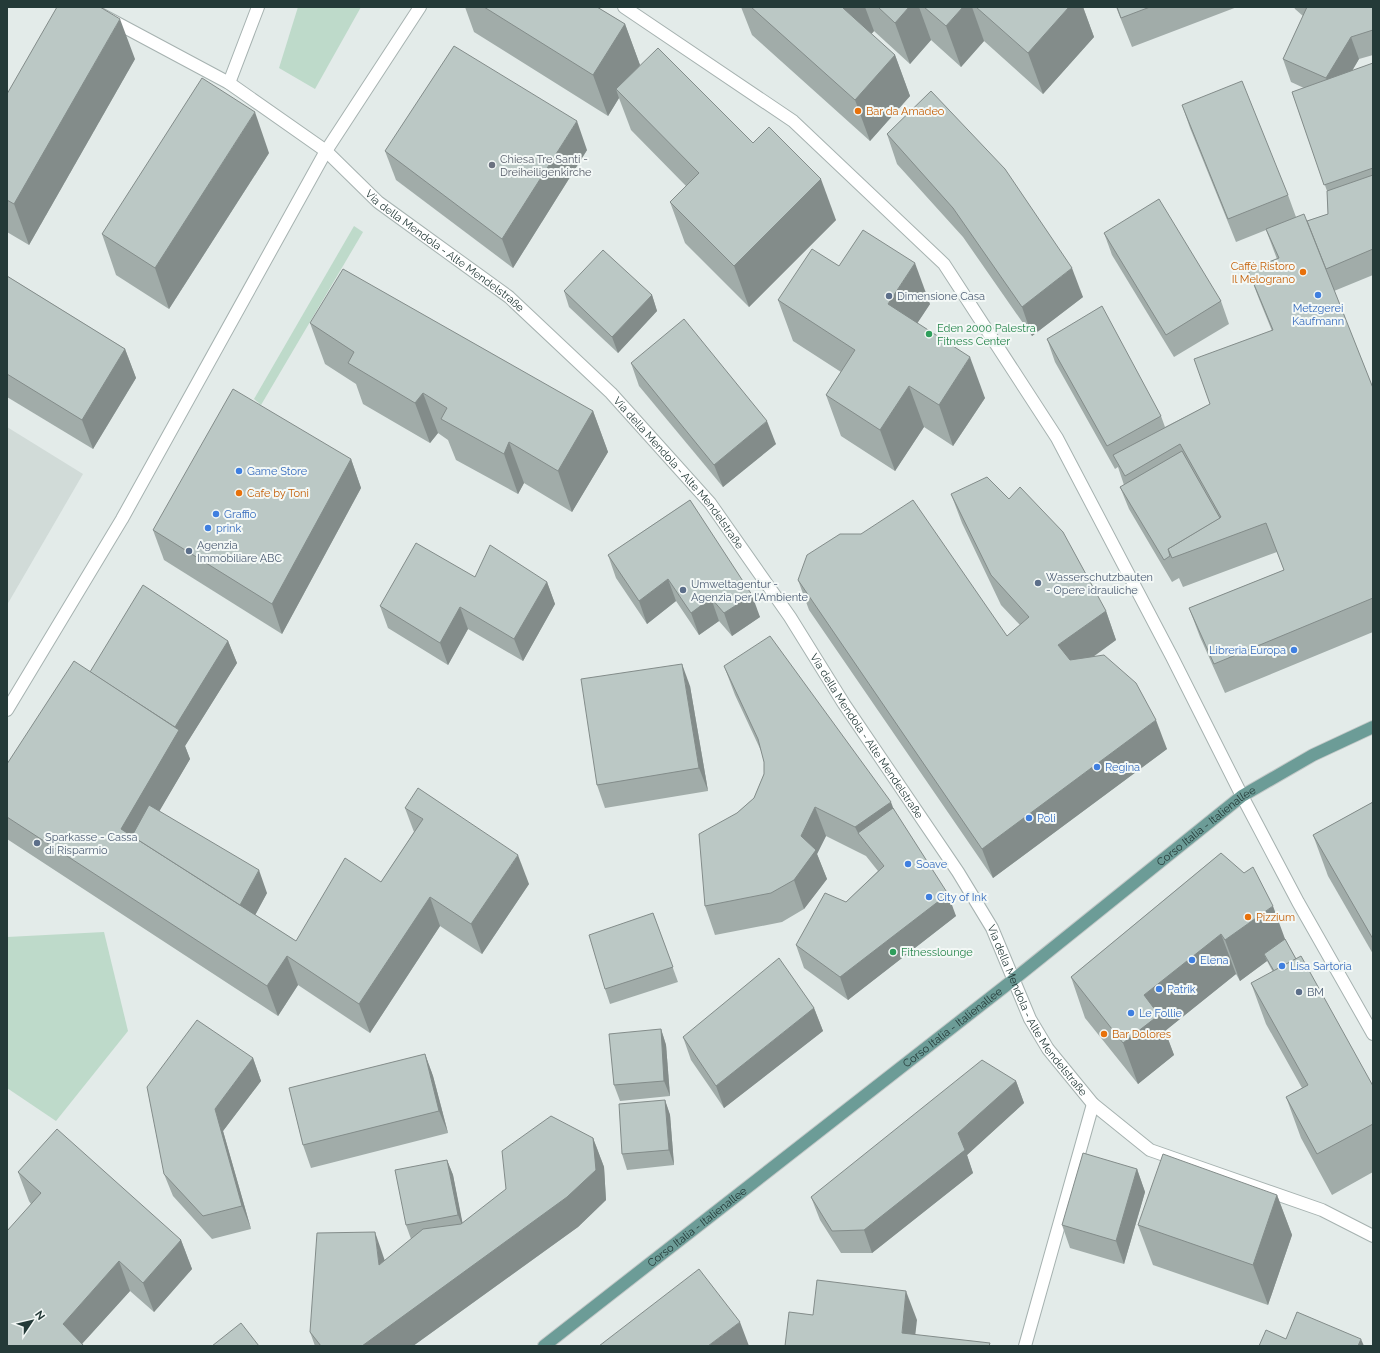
<svg xmlns="http://www.w3.org/2000/svg" width="1380" height="1353" font-family="Raleway,sans-serif">
	<rect width="100%" height="100%" fill="#e3ebe9"/>
	<!-- built -->
	<path fill="#d1dbd8" d="M7 427 83 474 7 605Z"/>
	<!-- green -->
	<g fill="#bedaca">
		<path d="M298 7H361L315 89 279 68Z"/>
		<path d="M354 226 363 232 261 405 254 399Z"/>
		<path d="M104 932 128 1031 56 1121 7 1088V937Z"/>
	</g>
	<g fill="none" stroke-linecap="round" stroke-linejoin="round">
		<defs>
			<g id="minor">
				<path id="s1" d="M87 7 229 83 326 151 378 202 509 297 611 393 710 503 790 617 844 704 958 872 992 928 1030 1019 1048 1049 1093 1104 1150 1150 1322 1210 1373 1236"/>
				<path d="M624 7 793 121 944 264 1057 438 1172 657 1242 796 1298 902 1373 1034"/>
				<path d="M229 83 258 7"/>
				<path d="M7 710 122 519 326 151 420 7"/>
				<path d="M1025 1346 1093 1104"/>
			</g>
			<g id="major">
				<path id="s2" d="M544 1346 1013 980 1242 796 1313 755 1373 727"/>
			</g>
		</defs>
		<!-- minor casing -->
		<use href="#minor" stroke="#a6b2b0" stroke-width="14"/>
		<!-- major casing -->
		<use href="#major" stroke="#c2c8c7" stroke-width="14"/>
		<!-- minor -->
		<use href="#minor" stroke="#fff" stroke-width="12"/>
		<!-- major -->
		<use href="#major" stroke="#6c9c97" stroke-width="12"/>
	</g>
	<!-- wall -->
	<g fill="#a1aca9">
		<path d="M465 7H597L625 24 640 65 638 68 753 143 836 220 749 307 685 243 670 202 686 186 631 130 619 98 608 116 474 32Z"/>
		<path d="M741 7H1083L1094 37 1043 94 984 41 961 67 931 40 910 64 874 31 871 34 895 55 910 96 870 141 752 35Z"/>
		<path d="M1116 7H1237L1132 47Z"/>
		<path d="M1294 7H1373V55L1359 59 1352 71 1373 63V275L1334 291 1373 388V632L1225 693 1200 637 1189 608 1284 570 1277 552 1183 587 1179 578 1172 582 1129 509 1120 487 1124 485 1118 467 1115 469 1055 362 1047 339 1161 416 1165 427 1210 404 1272 331 1259 299 1248 270 1277 259 1266 230 1236 242 1190 128 1182 105 1288 195 1296 217 1307 221 1328 214 1327 191 1292 92 1304 88 1291 82 1283 59 1303 16 1295 9Z"/>
		<path d="M135 59 29 245 7 232V94Z"/>
		<path d="M887 134 1083 297 1032 336 963 237 897 164Z"/>
		<path d="M587 150 513 268 396 180 385 151Z"/>
		<path d="M269 153 169 309 116 275 102 234Z"/>
		<path d="M1104 233 1221 301 1229 324 1174 357 1112 255Z"/>
		<path d="M839 266 930 304 917 323 985 398 953 446 924 427 895 471 841 436 826 395 841 372 793 341 778 300Z"/>
		<path d="M7 276 125 349 136 378 93 449 7 397Z"/>
		<path d="M564 291 652 295 657 311 618 353 569 307Z"/>
		<path d="M310 323 593 411 608 452 572 512 524 483 518 494 456 460 448 440 438 433 430 443 363 404 356 384 325 364Z"/>
		<path d="M631 363 776 444 723 487 639 386Z"/>
		<path d="M351 459 361 488 282 634 164 560 153 530Z"/>
		<path d="M951 494 1106 611 1116 640 1093 657 1167 749 993 878 809 610 798 580 1007 636 1020 625 1001 605 962 523Z"/>
		<path d="M690 500 760 617 732 636 719 621 699 635 676 601 647 624 616 578 608 555Z"/>
		<path d="M475 577 547 582 555 604 523 661 468 629 448 665 388 628 380 606Z"/>
		<path d="M228 641 237 663 185 746 190 759 159 811 267 893 255 915 296 941 381 882 414 832 405 808 529 884 482 954 440 926 370 1033 298 985 278 1016 7 839V764L90 672Z"/>
		<path d="M724 666 893 809 956 916 848 1000 804 968 796 945 846 902 878 871 866 856 826 836 817 854 827 879 804 909 782 922 715 935 705 906 737 813 754 798 764 774V762L762 753 735 695Z"/>
		<path d="M690 686 708 791 605 808 597 785Z"/>
		<path d="M1373 802V954L1328 876 1313 835Z"/>
		<path d="M1221 853 1285 939 1296 959 1373 1086V1172L1332 1195 1301 1138 1286 1097 1302 1088 1266 1024 1251 983 1273 972 1267 961 1240 981 1236 974 1165 1031 1174 1055 1138 1084 1085 1018 1071 977Z"/>
		<path d="M653 913 678 982 610 1004 605 989Z"/>
		<path d="M814 1008 823 1031 724 1108 691 1060 683 1037Z"/>
		<path d="M661 1029 666 1045 670 1096 620 1101 614 1085Z"/>
		<path d="M425 1054 433 1076 448 1133 311 1168 303 1145Z"/>
		<path d="M253 1058 261 1081 223 1131 251 1229 212 1239 173 1196 164 1174Z"/>
		<path d="M1016 1081 1024 1103 967 1155 973 1173 872 1253H841L820 1220 811 1197Z"/>
		<path d="M665 1100 670 1115 674 1165 627 1170 622 1154Z"/>
		<path d="M593 1138 604 1167 606 1200 578 1227 413 1346H315L310 1332 385 1261 411 1239 406 1225 447 1160 453 1175 462 1223Z"/>
		<path d="M1137 1169 1145 1192 1124 1264 1070 1248 1062 1225Z"/>
		<path d="M18 1172 181 1240 192 1269 154 1312 130 1291 82 1344 7 1346 31 1204 29 1201Z"/>
		<path d="M1277 1195 1292 1235 1268 1305 1153 1265 1138 1225Z"/>
	</g>
	<!-- shaded-wall -->
	<g fill="#838c8a">
		<path d="M844 7H865L874 31 858 49 843 8Z"/>
		<path d="M909 7H919L931 40 910 64 895 23Z"/>
		<path d="M963 7H972L984 41 961 67 946 26Z"/>
		<path d="M1069 7H1083L1094 37 1043 94 1028 53Z"/>
		<path d="M120 19 135 59 29 245 14 204Z"/>
		<path d="M625 24 640 65 621 94 616 89 619 98 608 116 593 75Z"/>
		<path d="M1351 37 1359 59 1334 101 1326 78Z"/>
		<path d="M895 55 910 96 870 141 855 100Z"/>
		<path d="M255 112 269 153 169 309 155 268Z"/>
		<path d="M577 121 587 150 513 268 502 239Z"/>
		<path d="M821 179 836 220 749 307 734 266Z"/>
		<path d="M915 263 930 304 903 345 888 304Z"/>
		<path d="M1072 268 1083 297 1032 336 1022 307Z"/>
		<path d="M652 295 657 311 618 353 612 337Z"/>
		<path d="M125 349 136 378 93 449 82 420Z"/>
		<path d="M970 357 985 398 953 446 939 405Z"/>
		<path d="M909 386 924 427 895 471 880 430Z"/>
		<path d="M423 393 438 433 430 443 415 403Z"/>
		<path d="M593 411 608 452 572 512 558 471Z"/>
		<path d="M767 421 776 444 723 487 714 465Z"/>
		<path d="M509 442 524 483 518 494 504 454Z"/>
		<path d="M351 459 361 488 282 634 272 604Z"/>
		<path d="M668 579 676 601 647 624 639 601Z"/>
		<path d="M547 582 555 604 523 661 514 639Z"/>
		<path d="M752 595 760 617 732 636 724 613Z"/>
		<path d="M711 598 719 621 699 635 691 613Z"/>
		<path d="M460 607 468 629 448 665 440 643Z"/>
		<path d="M1106 611 1116 640 1069 674 1058 645Z"/>
		<path d="M228 641 237 663 185 746 190 759 139 846 121 829 174 728Z"/>
		<path d="M682 664 690 686 708 791 699 768Z"/>
		<path d="M1156 720 1167 749 993 878 982 849Z"/>
		<path d="M891 802 902 831 858 833 855 827Z"/>
		<path d="M815 807 826 836 817 854 827 879 804 909 794 880 801 836Z"/>
		<path d="M518 855 529 884 482 954 471 924Z"/>
		<path d="M259 870 267 893 246 932 238 909Z"/>
		<path d="M948 894 956 916 848 1000 840 977Z"/>
		<path d="M430 897 440 926 370 1033 359 1004Z"/>
		<path d="M1273 906 1288 947 1264 954 1267 961 1240 981 1225 940Z"/>
		<path d="M1221 934 1236 974 1165 1031 1174 1055 1138 1084 1123 1043 1144 995Z"/>
		<path d="M287 956 298 985 278 1016 267 986Z"/>
		<path d="M814 1008 823 1031 724 1108 716 1086Z"/>
		<path d="M661 1029 666 1045 670 1096 664 1081Z"/>
		<path d="M425 1054 433 1076 448 1133 439 1111Z"/>
		<path d="M253 1058 261 1081 223 1131 251 1229 242 1206 215 1109Z"/>
		<path d="M1016 1081 1024 1103 967 1155 973 1173 872 1253 864 1230 958 1133Z"/>
		<path d="M665 1100 670 1115 674 1165 669 1150Z"/>
		<path d="M593 1138 604 1167 606 1200 578 1227 413 1346H362Z"/>
		<path d="M447 1160 453 1175 464 1230 458 1215Z"/>
		<path d="M1137 1169 1145 1192 1124 1264 1116 1241Z"/>
		<path d="M1277 1195 1292 1235 1268 1305 1253 1265Z"/>
		<path d="M375 1232 385 1261 379 1265Z"/>
		<path d="M181 1240 192 1269 154 1312 143 1283Z"/>
		<path d="M119 1261 130 1291 80 1346 63 1324Z"/>
		<path d="M906 1291 917 1320 914 1346 902 1333Z"/>
		<path d="M740 1322 749 1346H708Z"/>
		<path d="M1361 1339 1364 1346H1358Z"/>
	</g>
	<!-- building -->
	<g fill="#bbc8c5" stroke="#838c8a">
		<path d="M57 7H100L120 19 14 204 7 200V94Z"/>
		<path d="M484 7H597L625 24 593 75Z"/>
		<path d="M751 7H844L843 8 895 55 855 100Z"/>
		<path d="M878 7H909L895 23Z"/>
		<path d="M924 7H963L946 26Z"/>
		<path d="M976 7H1069L1028 53Z"/>
		<path d="M1117 7H1150L1121 18Z"/>
		<path d="M1307 7H1373V30L1351 37 1326 78 1283 59Z"/>
		<path d="M454 46 577 121 502 239 385 151Z"/>
		<path d="M658 48 753 143 769 127 821 179 734 266 670 202 699 173 616 89Z"/>
		<path d="M1373 63V168L1324 185 1292 92Z"/>
		<path d="M202 78 255 112 155 268 102 234Z"/>
		<path d="M1242 81 1288 195 1228 219 1182 105Z"/>
		<path d="M931 91 1005 169 1072 268 1022 307 953 208 887 134Z"/>
		<path d="M1373 175V249L1326 269 1307 221 1328 214 1327 191Z"/>
		<path d="M1159 199 1221 301 1166 335 1104 233Z"/>
		<path d="M1304 214 1373 388V598L1214 664 1189 608 1284 570 1266 523 1172 558 1168 549 1221 517 1180 444 1125 476 1113 455 1210 404 1194 359 1273 330 1248 270 1279 258 1266 229Z"/>
		<path d="M863 230 915 263 888 304 970 357 939 405 909 386 880 430 826 395 855 350 778 300 812 249 839 266Z"/>
		<path d="M603 250 652 295 612 337 564 291Z"/>
		<path d="M343 269 593 411 558 471 509 442 504 454 441 419 447 408 423 393 415 403 348 363 354 352 310 323Z"/>
		<path d="M7 276 125 349 82 420 7 374Z"/>
		<path d="M1102 306 1161 416 1107 446 1047 339Z"/>
		<path d="M684 319 767 421 714 465 631 363Z"/>
		<path d="M233 389 351 459 272 604 153 530Z"/>
		<path d="M1182 451 1220 518 1168 549 1170 556 1164 560 1120 487Z"/>
		<path d="M987 477 1009 499 1020 487 1063 532 1106 611 1058 645 1070 660 1104 655 1136 683 1156 720 982 849 798 580 807 555 840 534H861L913 500 1007 636 1029 617 991 575 951 494Z"/>
		<path d="M690 500 752 595 724 613 711 598 691 613 668 579 639 601 608 555Z"/>
		<path d="M416 543 475 577 490 545 547 582 514 639 460 607 440 643 380 606Z"/>
		<path d="M143 585 228 641 175 727 90 672Z"/>
		<path d="M770 636 891 802 855 827 815 807 801 836 816 850 794 880 771 893 705 906 699 834 737 813 754 798 764 774V762L758 739 724 666Z"/>
		<path d="M74 661 179 730 121 829 296 941 345 858 381 882 423 819 405 808 418 788 518 855 471 924 430 897 359 1004 287 956 267 986 7 817V764Z"/>
		<path d="M682 664 699 768 597 785 581 679Z"/>
		<path d="M1373 802V939L1313 835Z"/>
		<path d="M149 805 259 870 240 905 132 836Z"/>
		<path d="M893 808 948 894 840 977 796 945 825 893 846 902 884 866 858 833Z"/>
		<path d="M1221 853 1244 873 1253 867 1273 906 1225 940 1221 934 1144 995 1159 1015 1123 1043 1071 977Z"/>
		<path d="M653 913 673 967 605 989 589 935Z"/>
		<path d="M1285 939 1296 959 1274 971 1264 954Z"/>
		<path d="M1301 956 1373 1086V1124L1317 1154 1286 1097 1308 1085 1251 983Z"/>
		<path d="M779 958 814 1008 716 1086 683 1037Z"/>
		<path d="M197 1020 253 1058 215 1109 242 1206 203 1216 164 1174 147 1087Z"/>
		<path d="M661 1029 664 1081 614 1085 609 1034Z"/>
		<path d="M425 1054 439 1111 303 1145 289 1088Z"/>
		<path d="M982 1060 1016 1081 958 1133 965 1150 864 1230 832 1231 811 1197Z"/>
		<path d="M665 1100 669 1150 622 1154 619 1104Z"/>
		<path d="M551 1116 593 1138 596 1170 567 1197 362 1346H321L310 1332 317 1233 375 1232 379 1265 423 1229 461 1224 506 1189 502 1151Z"/>
		<path d="M57 1129 181 1240 143 1283 119 1261 63 1324 84 1346H7V1231L41 1193 18 1172Z"/>
		<path d="M1083 1153 1137 1169 1116 1241 1062 1225Z"/>
		<path d="M1163 1154 1277 1195 1253 1265 1138 1225Z"/>
		<path d="M447 1160 458 1215 406 1225 395 1170Z"/>
		<path d="M699 1269 740 1322 708 1346H599Z"/>
		<path d="M817 1280 906 1291 902 1333 990 1343 989 1346H785L789 1312 813 1315Z"/>
		<path d="M1297 1312 1361 1339 1358 1346H1259L1266 1330 1286 1339Z"/>
		<path d="M241 1323 259 1346H212Z"/>
	</g>
	<!-- markers -->
	<g fill="#e8710a" stroke="#f3f8f6" stroke-width="1.5">
		<circle cx="858" cy="111" r="4"/>
		<circle cx="1303" cy="272" r="4"/>
		<circle cx="239" cy="493" r="4"/>
		<circle cx="1248" cy="917" r="4"/>
		<circle cx="1104" cy="1034" r="4"/>
	</g>
	<circle fill="#6b7280" stroke="#f3f8f6" stroke-width="1.5" cx="492" cy="165" r="4"/>
	<g fill="#3f7fe0" stroke="#f3f8f6" stroke-width="1.5">
		<circle cx="1318" cy="295" r="4"/>
		<circle cx="239" cy="471" r="4"/>
		<circle cx="216" cy="514" r="4"/>
		<circle cx="208" cy="528" r="4"/>
		<circle cx="1294" cy="650" r="4"/>
		<circle cx="1097" cy="767" r="4"/>
		<circle cx="1029" cy="818" r="4"/>
		<circle cx="908" cy="864" r="4"/>
		<circle cx="929" cy="897" r="4"/>
		<circle cx="1192" cy="960" r="4"/>
		<circle cx="1282" cy="966" r="4"/>
		<circle cx="1159" cy="989" r="4"/>
		<circle cx="1131" cy="1013" r="4"/>
	</g>
	<g fill="#5c6f8a" stroke="#f3f8f6" stroke-width="1.5">
		<circle cx="889" cy="296" r="4"/>
		<circle cx="189" cy="551" r="4"/>
		<circle cx="1038" cy="583" r="4"/>
		<circle cx="683" cy="590" r="4"/>
		<circle cx="37" cy="843" r="4"/>
		<circle cx="1299" cy="992" r="4"/>
	</g>
	<g fill="#2e9e5b" stroke="#f3f8f6" stroke-width="1.5">
		<circle cx="929" cy="334" r="4"/>
		<circle cx="893" cy="952" r="4"/>
	</g>
	<g text-anchor="middle" stroke-width="4" stroke-linejoin="round" paint-order="stroke">
		<!-- food labels -->
		<g font-size="11" fill="#c56008" stroke="#f3f8f6" text-anchor="start">
			<text x="866" y="115">Bar da Amadeo</text>
			<text x="1295" y="270" text-anchor="end">Caffè Ristoro<tspan x="1295" dy="13">Il Melograno</tspan></text>
			<text x="247" y="497">Cafe by Toni</text>
			<text x="1256" y="921">Pizzium</text>
			<text x="1112" y="1038">Bar Dolores</text>
		</g>
		<!-- worship labels -->
		<g font-size="11" fill="#5b616d" stroke="#f3f8f6" text-anchor="start">
			<text x="500" y="163">Chiesa Tre Santi -<tspan x="500" dy="13">Dreiheiligenkirche</tspan></text>
		</g>
		<!-- street labels -->
		<g font-size="11" fill="#243a38" stroke="#f3f8f6">
			<text dy="4" stroke="none"><textPath href="#s1" startOffset="435">Via della Mendola - Alte Mendelstraße</textPath></text>
			<text dy="4" stroke="none"><textPath href="#s1" startOffset="759">Via della Mendola - Alte Mendelstraße</textPath></text>
			<text dy="4" stroke="none"><textPath href="#s1" startOffset="1083">Via della Mendola - Alte Mendelstraße</textPath></text>
			<text dy="4" stroke="none"><textPath href="#s2" startOffset="842">Corso Italia - Italienallee</textPath></text>
			<text dy="4" stroke="none"><textPath href="#s1" startOffset="1407">Via della Mendola - Alte Mendelstraße</textPath></text>
			<text dy="4" stroke="none"><textPath href="#s2" startOffset="518">Corso Italia - Italienallee</textPath></text>
			<text dy="4" stroke="none"><textPath href="#s2" startOffset="194">Corso Italia - Italienallee</textPath></text>
		</g>
		<!-- service labels -->
		<g font-size="11" fill="#4e5e75" stroke="#f3f8f6" text-anchor="start">
			<text x="897" y="300">Dimensione Casa</text>
			<text x="197" y="549">Agenzia<tspan x="197" dy="13">Immobiliare ABC</tspan></text>
			<text x="1046" y="581">Wasserschutzbauten<tspan x="1046" dy="13">- Opere idrauliche</tspan></text>
			<text x="691" y="588">Umweltagentur -<tspan x="691" dy="13">Agenzia per l'Ambiente</tspan></text>
			<text x="45" y="841">Sparkasse - Cassa<tspan x="45" dy="13">di Risparmio</tspan></text>
			<text x="1307" y="996">BM</text>
		</g>
		<!-- shop labels -->
		<g font-size="11" fill="#366cbe" stroke="#f3f8f6" text-anchor="start">
			<text x="1318" y="312" text-anchor="middle">Metzgerei<tspan x="1318" dy="13">Kaufmann</tspan></text>
			<text x="247" y="475">Game Store</text>
			<text x="224" y="518">Graffio</text>
			<text x="216" y="532">prink</text>
			<text x="1286" y="654" text-anchor="end">Libreria Europa</text>
			<text x="1105" y="771">Regina</text>
			<text x="1037" y="822">Poli</text>
			<text x="916" y="868">Soave</text>
			<text x="937" y="901">City of Ink</text>
			<text x="1200" y="964">Elena</text>
			<text x="1290" y="970">Lisa Sartoria</text>
			<text x="1167" y="993">Patrik</text>
			<text x="1139" y="1017">Le Follie</text>
		</g>
		<!-- leisure labels -->
		<g font-size="11" fill="#27864d" stroke="#f3f8f6" text-anchor="start">
			<text x="937" y="332">Eden 2000 Palestra<tspan x="937" dy="13">Fitness Center</tspan></text>
			<text x="901" y="956">Fitnesslounge</text>
		</g>
	</g>
	<!-- border -->
	<rect width="1380" height="1353" fill="none" stroke="#243a38" stroke-width="16"/>
	<!-- north arrow -->
	<g transform="translate(32 1321) rotate(55)" stroke="#f3f8f6" stroke-width="3" paint-order="stroke">
	<path d="M0-3L7 15L0 10L-7 15Z" fill="#243a38"/>
	<text y="-6" font-size="11" font-weight="bold" text-anchor="middle" fill="#243a38">N</text>
	</g>
</svg>
